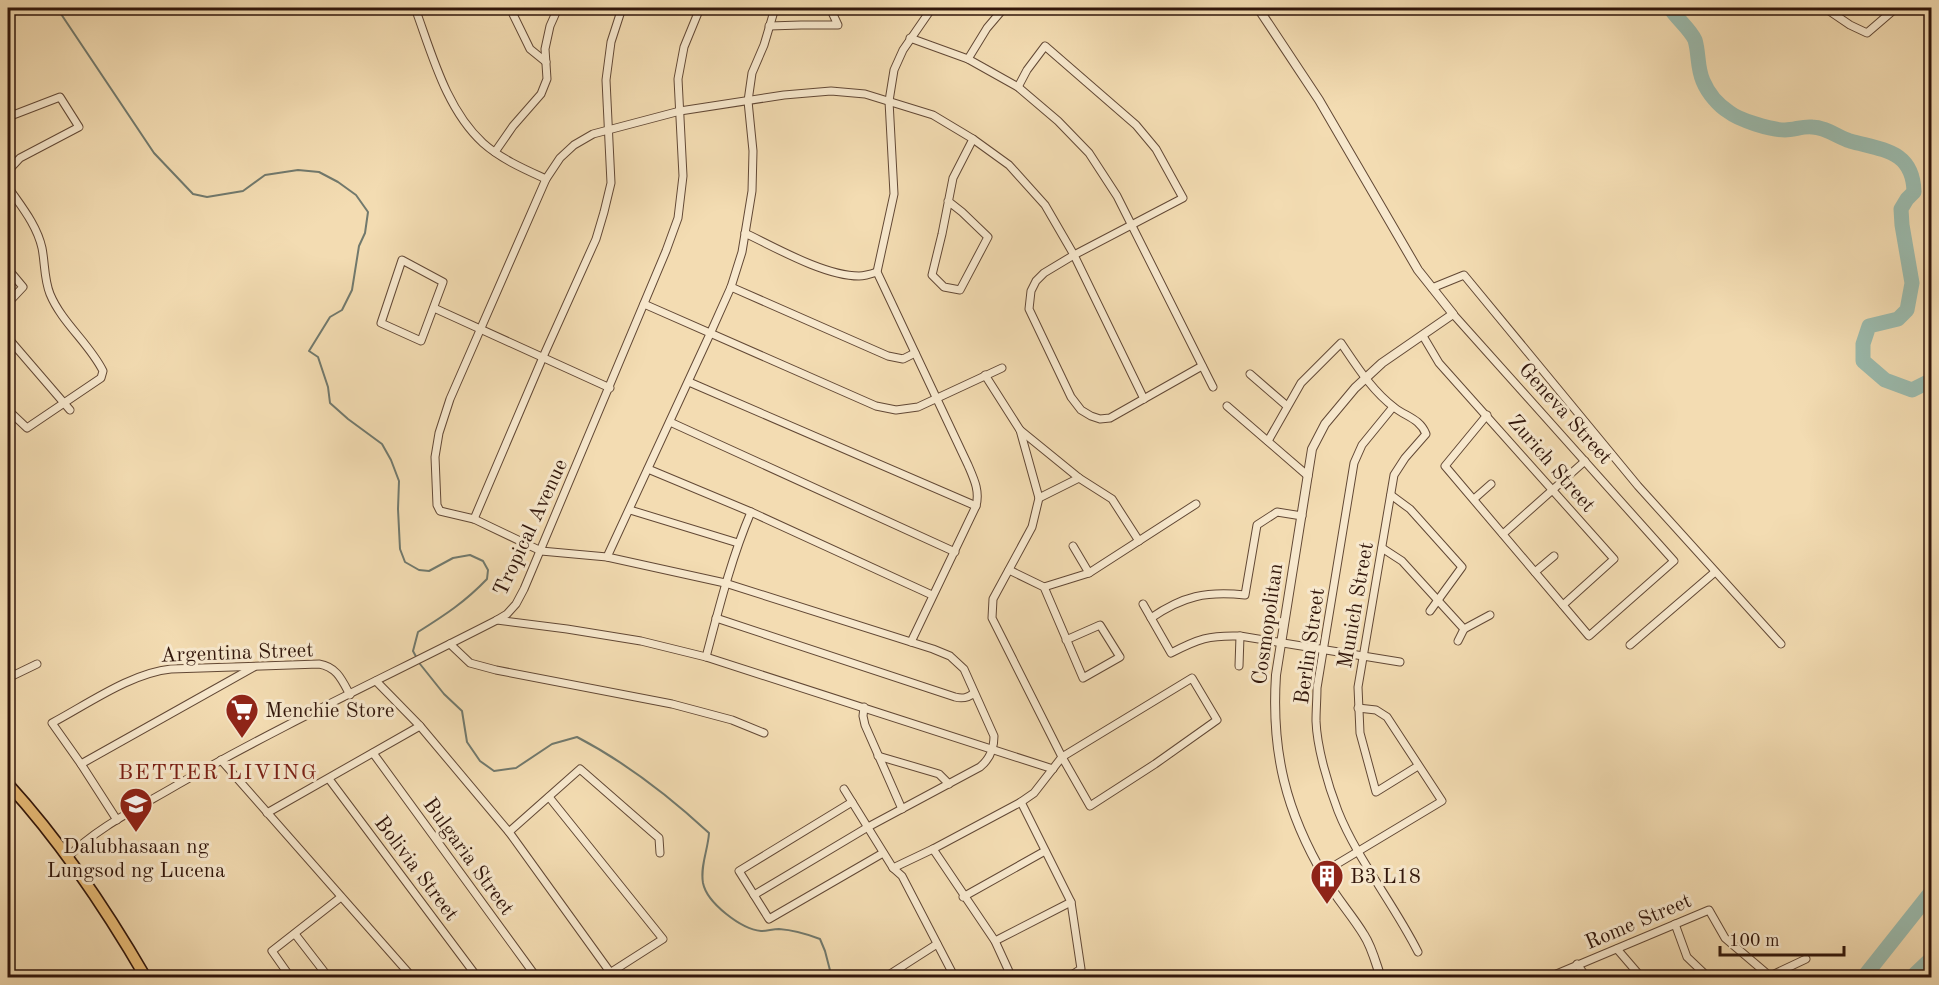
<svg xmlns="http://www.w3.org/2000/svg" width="1939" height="985" font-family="'Old Standard TT',serif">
	<rect width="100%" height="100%" fill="#f3dcb2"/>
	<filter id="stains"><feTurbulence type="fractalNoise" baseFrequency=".00333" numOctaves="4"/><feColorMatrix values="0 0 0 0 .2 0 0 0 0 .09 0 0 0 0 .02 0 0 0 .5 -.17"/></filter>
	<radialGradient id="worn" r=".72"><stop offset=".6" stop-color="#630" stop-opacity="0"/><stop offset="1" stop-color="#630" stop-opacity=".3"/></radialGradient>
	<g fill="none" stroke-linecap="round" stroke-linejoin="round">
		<!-- stream -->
		<path stroke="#71796d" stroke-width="2" d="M57 8 154 153 193 194 207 197 243 191 265 175 298 170 319 172 338 182 356 195 368 212 365 233 359 246 352 290 342 310 330 317 309 351 318 357 328 387 330 403 348 419 382 444 391 460 399 481 398 509 400 549 405 562 419 570 429 571 453 558 470 555 483 561 488 570 487 579C465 602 445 615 418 632L413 651 420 664 444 694 462 711 467 742 480 761 494 771 516 768 552 744 577 737C625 762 669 796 709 833 708 850 700 866 703 883 707 903 741 929 761 931 767 931 773 929 779 929 793 930 807 934 820 939L825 951 832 978"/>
		<!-- river -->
		<g stroke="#9bbbae" stroke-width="15">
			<path d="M1670 8C1677 19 1690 29 1695 40 1699 53 1697 68 1703 81 1708 93 1718 105 1729 112 1739 120 1771 130 1785 130 1794 130 1803 126 1812 127 1825 127 1838 137 1850 141 1882 150 1913 150 1914 192L1907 199 1901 209 1902 225 1912 283 1907 310 1898 319 1869 326 1863 344V361L1885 380 1912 390 1932 380"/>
			<path d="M1863 978 1932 891"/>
			<path d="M1911 978 1932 958"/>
		</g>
		<defs>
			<g id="minor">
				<path d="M415 8C432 54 446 109 483 143 501 159 524 169 546 179"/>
				<path d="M510 8 530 49 546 62"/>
				<path d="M1825 8 1850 25 1867 33 1896 8"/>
				<path d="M769 26 801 25H838L830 8"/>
				<path d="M910 38 968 59 1018 87 1058 121 1089 153 1117 196 1213 387"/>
				<path d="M968 59 987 28 1004 8"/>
				<path d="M1018 87 1027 70 1045 46 1136 125 1156 149 1183 198 1074 255 1044 273 1036 281 1031 291 1029 309 1071 397 1081 410 1091 416 1100 419 1110 418 1202 366"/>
				<path d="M8 117 60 97 79 127 20 158 8 171"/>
				<path d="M495 152 513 126 541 94 547 79 545 49 550 26 558 8"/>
				<path d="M8 187C21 206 37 225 42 248 45 263 44 279 50 294 62 323 89 343 103 371L101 378 27 428 8 410"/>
				<path d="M948 201 962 212 988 237 960 290 944 287 932 275 942 234 953 178 973 139"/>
				<path d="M745 233C776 248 825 276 859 276 865 276 871 274 877 272"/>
				<path d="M402 260 443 282 421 341 381 323Z"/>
				<path d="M8 269 23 287 8 303"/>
				<path d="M731 287 888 356 903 359 915 353"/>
				<path d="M1432 288 1464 275 1638 486 1781 644"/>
				<path d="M644 304 876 406 896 410 918 407 1002 368"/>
				<path d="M434 308 610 388"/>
				<path d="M1453 314 1674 561 1589 636 1445 466 1487 415"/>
				<path d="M1423 336 1439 363 1614 559 1563 605"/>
				<path d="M8 338 70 410"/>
				<path d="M1250 374 1287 406"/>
				<path d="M689 382 976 506"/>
				<path d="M1227 406 1308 476"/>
				<path d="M1393 407 1362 445 1354 463 1317 688C1317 699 1316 710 1316 721 1317 748 1328 785 1338 811 1357 859 1394 904 1418 952"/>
				<path d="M670 422 955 552"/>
				<path d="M1020 430 1079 478 1112 499 1139 541"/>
				<path d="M1268 441 1301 383 1341 343C1356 365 1372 391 1395 408 1407 417 1420 419 1426 434L1405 458 1394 475 1358 687 1360 733 1376 792 1418 766"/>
				<path d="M648 469 751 512 932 595"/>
				<path d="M1391 495 1410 509 1462 567 1430 611"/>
				<path d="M1039 498 1079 478"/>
				<path d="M1474 499 1491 484"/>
				<path d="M630 510 738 543"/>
				<path d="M474 519 543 357 596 239 604 212 611 183 606 80 611 42 622 8"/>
				<path d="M1503 534 1585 461"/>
				<path d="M1073 546 1089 573"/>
				<path d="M1382 548 1402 561 1464 629 1490 615"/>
				<path d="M607 557 710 334 731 287 742 252 752 191 753 151 748 101 752 73 764 45 775 8"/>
				<path d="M1009 570 1044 587 1083 678 1120 657 1100 625 1066 640"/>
				<path d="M1535 572 1554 556"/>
				<path d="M1044 587 1089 573 1196 504"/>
				<path d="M1143 604 1171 653C1198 639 1209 635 1240 636L1400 662"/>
				<path d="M716 618 955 697C963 699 968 698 974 693"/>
				<path d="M1151 618C1183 596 1206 591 1245 595L1257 525 1277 512 1302 516"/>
				<path d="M497 620 567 629 641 641 706 657 1053 769"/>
				<path d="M1458 641 1464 629"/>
				<path d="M911 642 976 506C980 491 974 479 968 465L877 272 894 194 889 101 894 70 903 50 932 8"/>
				<path d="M450 644 470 663 496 670 672 704 732 720 764 733"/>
				<path d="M1630 645 1715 572"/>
				<path d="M706 657C719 608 731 559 751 512"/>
				<path d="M1239 666 1240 636"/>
				<path d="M8 678 37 664"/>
				<path d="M376 681 420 726 509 832 610 972"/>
				<path d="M864 707 863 716 865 725 902 809"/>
				<path d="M373 753 537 978"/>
				<path d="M878 756 939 774 949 784"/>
				<path d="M221 760 413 978"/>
				<path d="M81 764 254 667"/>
				<path d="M329 779 478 978"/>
				<path d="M844 789 893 868 902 876 955 978"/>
				<path d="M549 797 663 939 602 978"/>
				<path d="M852 802 739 871 769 919 883 853"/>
				<path d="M1021 802 1071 902 1081 969 1067 978"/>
				<path d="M267 813 420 726"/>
				<path d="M117 820 81 764 52 723C88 704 131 673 171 669L319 664C337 667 342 680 350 695"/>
				<path d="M509 832 580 769 659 838 660 853"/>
				<path d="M933 849 995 941 1012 978"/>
				<path d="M67 858C97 827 140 807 177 785 281 725 390 675 497 620L507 614 516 604 524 589 666 251 678 218 683 176 678 79 684 47 700 8"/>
				<path d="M893 868 933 849 1021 802 1034 793 1062 757 1192 678 1217 720 1155 764 1090 806 1062 757 992 618 993 599 1032 527 1039 498 1020 430 985 375"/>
				<path d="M1322 873 1442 801 1387 717 1376 710 1358 708"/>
				<path d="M754 895 868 827 980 767C990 759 994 749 994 736L964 669 950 656 933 649 725 583 607 557 541 551 474 519 440 511 437 505 435 457 439 433 450 399 546 179 560 158 574 145 593 134 680 111 784 95 831 91 865 94 933 115 973 139 1009 165 1045 205 1074 255 1144 399"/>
				<path d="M963 897 1045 851"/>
				<path d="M1675 924 1687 957 1709 978"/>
				<path d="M295 934 329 978"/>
				<path d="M995 941 1071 902"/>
				<path d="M1617 949 1642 978"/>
				<path d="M1577 964 1587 978"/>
				<path d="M1770 976 1806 959"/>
				<path d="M291 978 272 951 341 897"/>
				<path d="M884 978 937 944"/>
				<path d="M1547 978 1709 910 1725 938 1772 978"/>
			</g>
			<g id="tertiary">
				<path d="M1258 8 1319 100 1418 270 1453 314 1382 363 1355 388 1325 424 1312 449 1276 675C1271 752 1286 812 1325 878 1336 898 1352 915 1364 935 1372 947 1376 964 1381 978"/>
				<path d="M8 15 18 8"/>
			</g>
			<path id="primary" d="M8 784C61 842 106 909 146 978"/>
		</defs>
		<!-- minor casing -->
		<use href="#minor" stroke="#624835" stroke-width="9"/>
		<!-- tertiary casing -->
		<use href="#tertiary" stroke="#624835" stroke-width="10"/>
		<!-- primary casing -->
		<use href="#primary" stroke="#31160b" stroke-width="13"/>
		<!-- minor -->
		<use href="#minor" stroke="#f7e8cd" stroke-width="7"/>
		<!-- tertiary -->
		<use href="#tertiary" stroke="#f7e8cd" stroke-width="8"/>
		<!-- primary -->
		<use href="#primary" stroke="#eabe79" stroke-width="10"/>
	</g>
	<!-- icons -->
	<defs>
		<symbol id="supermarket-pin" viewBox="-11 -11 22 30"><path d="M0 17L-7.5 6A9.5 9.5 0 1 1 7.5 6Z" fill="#8f2418" stroke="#f7e8cd"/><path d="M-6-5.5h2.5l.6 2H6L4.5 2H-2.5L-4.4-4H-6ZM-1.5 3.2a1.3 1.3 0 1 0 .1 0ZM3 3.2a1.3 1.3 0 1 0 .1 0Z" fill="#fff"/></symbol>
		<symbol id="university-pin" viewBox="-11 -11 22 30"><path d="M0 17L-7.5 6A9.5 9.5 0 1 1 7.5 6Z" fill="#8f2418" stroke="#f7e8cd"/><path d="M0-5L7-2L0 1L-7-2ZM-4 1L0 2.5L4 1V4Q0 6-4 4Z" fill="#fff"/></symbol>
		<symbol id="building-pin" viewBox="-11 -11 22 30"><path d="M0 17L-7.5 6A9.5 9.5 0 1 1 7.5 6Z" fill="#8f2418" stroke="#f7e8cd"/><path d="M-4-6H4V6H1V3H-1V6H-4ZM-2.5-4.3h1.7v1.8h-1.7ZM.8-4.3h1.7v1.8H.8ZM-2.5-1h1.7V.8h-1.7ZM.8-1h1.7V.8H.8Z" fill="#fff"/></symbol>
	</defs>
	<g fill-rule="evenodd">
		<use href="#supermarket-pin" x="223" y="691" width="38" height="52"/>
		<use href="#university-pin" x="117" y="785" width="38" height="52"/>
		<use href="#building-pin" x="1308" y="857" width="38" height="52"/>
	</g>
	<g text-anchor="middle" stroke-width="6" stroke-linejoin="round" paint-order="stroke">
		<!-- street labels -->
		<g font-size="21" fill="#31160b" stroke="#f7e8cd">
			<text transform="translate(1566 413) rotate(48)" y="7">Geneva Street</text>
			<text transform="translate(1552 463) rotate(49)" y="7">Zurich Street</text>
			<text transform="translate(530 527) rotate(-65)" y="7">Tropical Avenue</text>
			<text transform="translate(1355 605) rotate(-80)" y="7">Munich Street</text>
			<text transform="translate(1267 624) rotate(-82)" y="7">Cosmopolitan</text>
			<text transform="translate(1309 646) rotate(-82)" y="7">Berlin Street</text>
			<text transform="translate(237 652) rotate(-2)" y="7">Argentina Street</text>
			<text transform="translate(469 856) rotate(54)" y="7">Bulgaria Street</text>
			<text transform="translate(417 868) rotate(53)" y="7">Bolivia Street</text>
			<text transform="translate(1638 921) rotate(-23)" y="7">Rome Street</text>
		</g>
		<!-- poi labels -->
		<g font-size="21" fill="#31160b" stroke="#f7e8cd" text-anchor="start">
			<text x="265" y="717">Menchie Store</text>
			<text x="136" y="853" text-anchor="middle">Dalubhasaan ng<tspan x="136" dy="24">Lungsod ng Lucena</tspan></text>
			<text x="1350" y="883">B3 L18</text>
		</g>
		<!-- neighbourhood labels -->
		<g font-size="22" letter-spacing="1.5" fill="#7a1f14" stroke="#f7e8cd">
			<text x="218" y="779">BETTER LIVING</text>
		</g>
	</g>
	<!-- margin -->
	<rect width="1939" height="985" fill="none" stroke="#f3dcb2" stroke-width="30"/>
	<rect x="9" y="9" width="1921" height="967" fill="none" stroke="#31160b" stroke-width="3"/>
	<rect x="15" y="15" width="1909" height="955" fill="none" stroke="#31160b" stroke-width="1.5"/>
	<!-- scale -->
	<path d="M1720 946v9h124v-9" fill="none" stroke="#31160b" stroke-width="3"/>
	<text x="1729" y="946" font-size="18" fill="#31160b" stroke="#f7e8cd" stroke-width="4.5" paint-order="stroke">100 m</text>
	<rect width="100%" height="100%" filter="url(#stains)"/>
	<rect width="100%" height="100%" fill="url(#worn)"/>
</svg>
